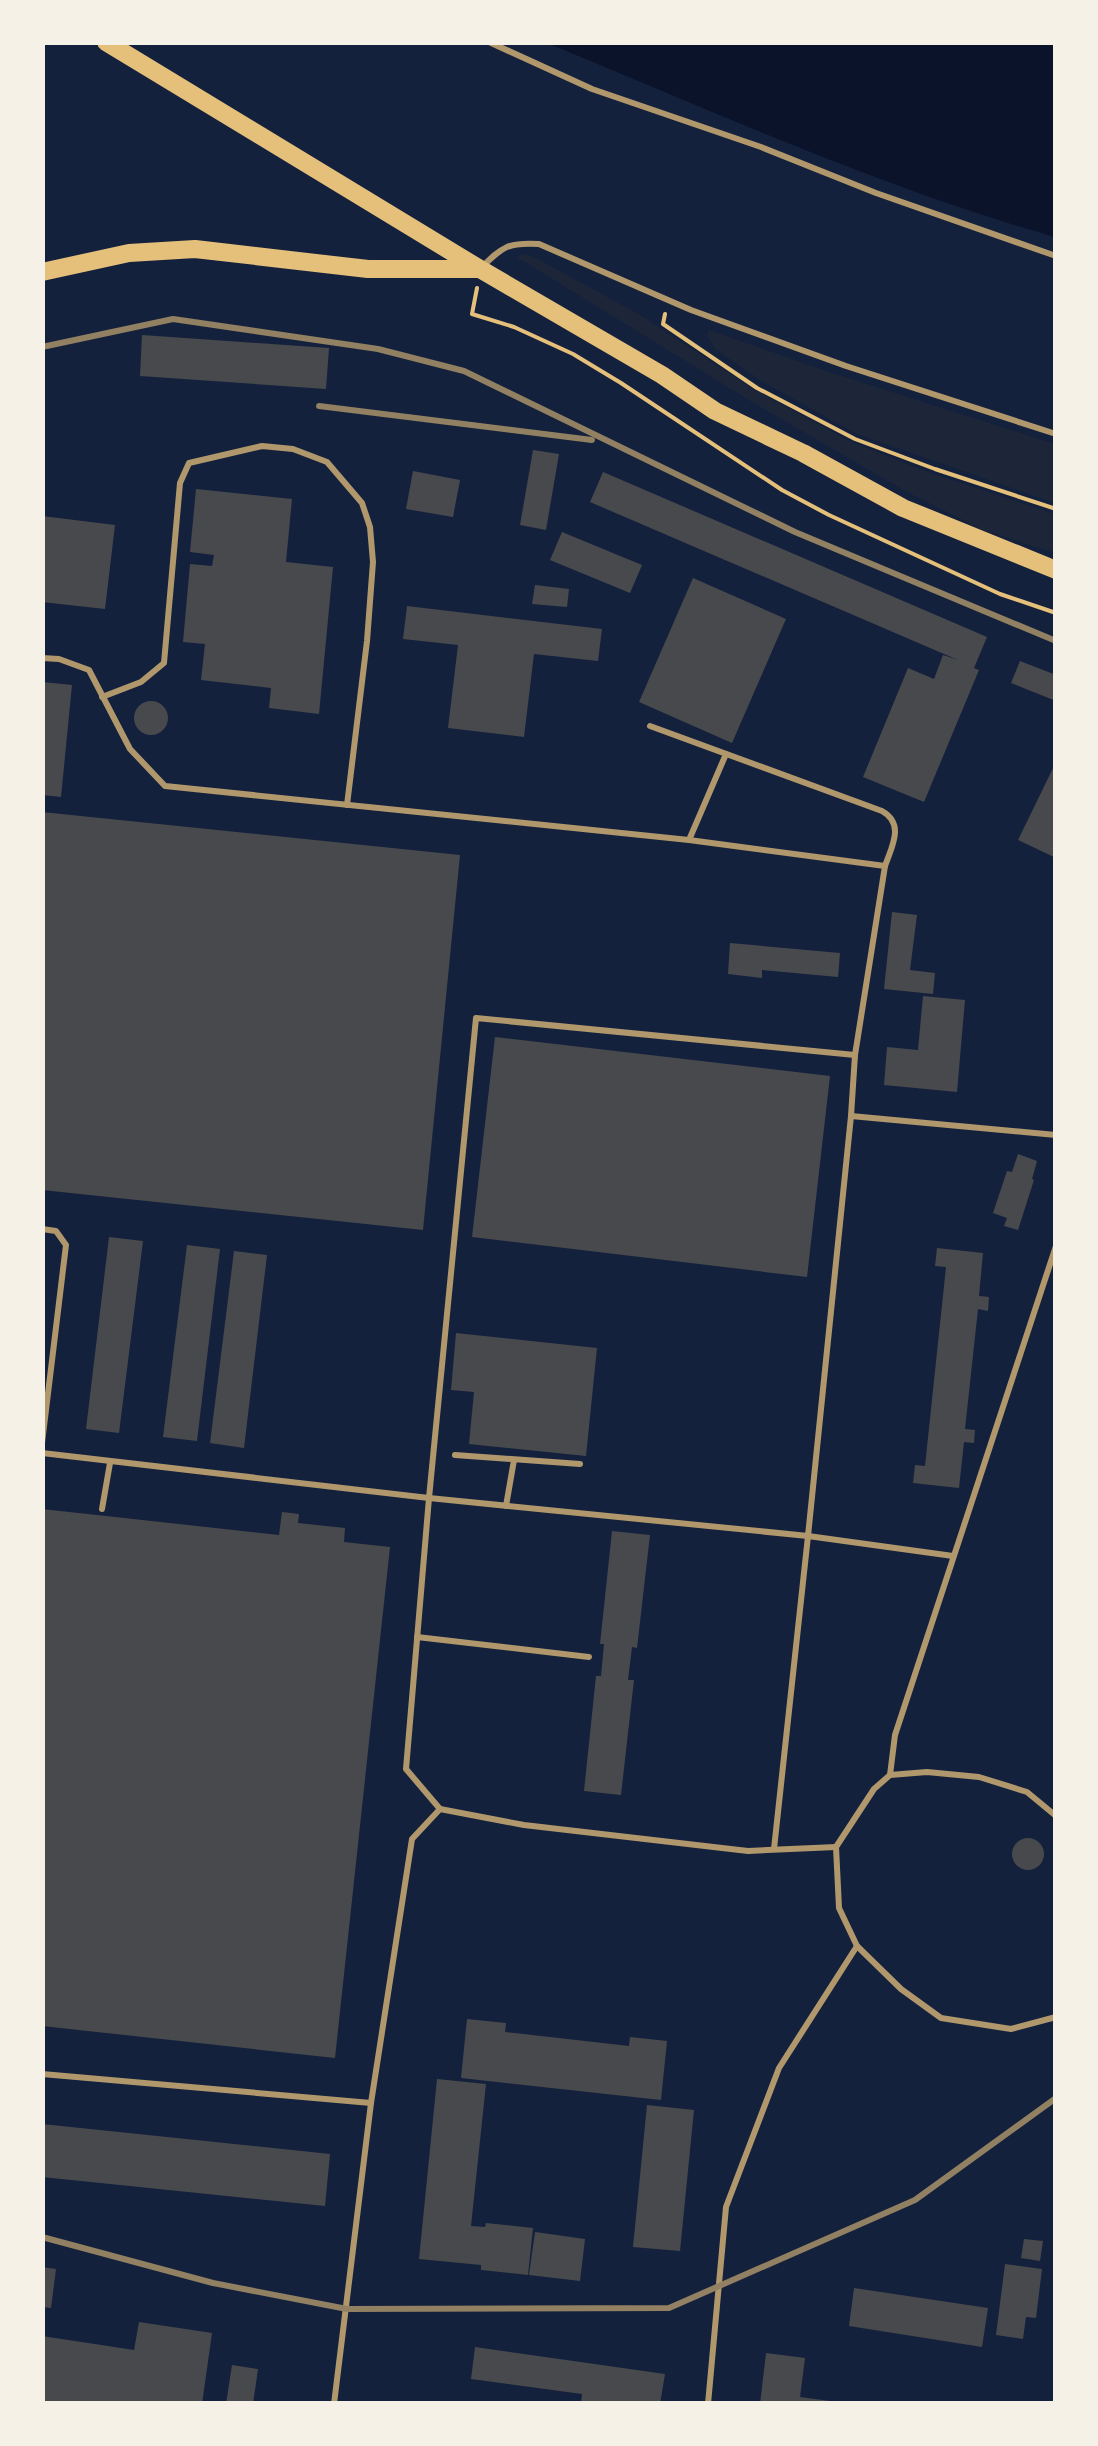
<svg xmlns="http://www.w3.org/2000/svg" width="1098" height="2446" font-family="Ubuntu,sans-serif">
	<rect width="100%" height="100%" fill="#14213d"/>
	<!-- green -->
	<g fill="#1d2539">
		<path d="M523 254 534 257 642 316 756 391 852 442 933 474 1055 514V553L985 531 907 492 752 402 517 257Z"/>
		<path d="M709 330 823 370 1055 444V503L857 434 763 382 715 349 707 336Z"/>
	</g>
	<!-- water -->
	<path fill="#0b132b" d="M547 43H1055V237C881 188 715 112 547 43Z"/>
	<!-- building -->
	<g fill="#48494c">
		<path d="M142 335 329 348 326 389 140 376Z"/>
		<path d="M533 450 559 454 546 530 520 525Z"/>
		<path d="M413 471 460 480 453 517 406 509Z"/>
		<path d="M603 472 987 637 974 668 979 670 924 802 863 777 908 668 934 679 943 655 958 660 590 502Z"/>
		<path d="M196 489 292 499 286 562 333 567 319 714 269 708 271 688 201 680 205 644 183 642 190 564 212 566 214 555 190 552Z"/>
		<path d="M42 516 115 525 105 609 42 602Z"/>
		<path d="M562 532 642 565 630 593 550 560Z"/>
		<path d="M693 578 786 619 732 743 639 702Z"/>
		<path d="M535 585 569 589 567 607 532 604Z"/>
		<path d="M407 606 602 629 598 661 534 654 524 737 448 728 458 645 403 639Z"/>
		<path d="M1020 661 1056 675V701L1011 683Z"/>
		<path d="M42 682 72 685 61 797 42 795Z"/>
		<circle cx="151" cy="718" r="17"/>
		<path d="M1056 762V858L1018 840Z"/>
		<path d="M42 812 460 855 423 1230 42 1190Z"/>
		<path d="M892 912 917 915 910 970 935 973 933 994 884 989Z"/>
		<path d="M730 943 840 953 838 977 762 970V978L728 974Z"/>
		<path d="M923 996 965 1000 957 1092 884 1085 887 1047 918 1050Z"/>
		<path d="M495 1037 830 1076 807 1277 472 1237Z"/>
		<path d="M1018 1154 1037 1161 1032 1179 1034 1180 1018 1230 1004 1226 1007 1218 993 1213 1007 1171 1012 1172Z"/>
		<path d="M109 1237 143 1241 119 1433 86 1429Z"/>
		<path d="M187 1245 220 1249 197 1441 163 1437Z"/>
		<path d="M937 1248 983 1253 979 1296 989 1297 988 1311 978 1309 965 1429 975 1430 974 1443 964 1442 959 1488 913 1483 915 1465 925 1466 946 1267 935 1266Z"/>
		<path d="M234 1251 267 1255 244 1448 210 1443Z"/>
		<path d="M456 1333 597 1348 586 1456 469 1444 474 1392 451 1390Z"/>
		<path d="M42 1509 279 1535 282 1512 299 1514 298 1523 345 1528 344 1542 390 1547 335 2058 42 2026Z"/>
		<path d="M612 1531 650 1535 637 1648 632 1647 628 1680H634L621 1795 584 1791 596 1676H601L604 1644H600Z"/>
		<circle cx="1028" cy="1854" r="16"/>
		<path d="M467 2019 506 2023 505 2032 629 2046 630 2037 667 2041 661 2100 461 2078Z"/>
		<path d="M437 2079 486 2084 471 2226 485 2227 486 2223 533 2228 528 2275 481 2270V2265L419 2259Z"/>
		<path d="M647 2105 694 2110 680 2251 633 2247Z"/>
		<path d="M42 2124 330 2154 325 2206 42 2177Z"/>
		<path d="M535 2232 585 2239 580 2281 529 2275Z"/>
		<path d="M1024 2239 1043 2241 1040 2261 1021 2258Z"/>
		<path d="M1005 2264 1042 2269 1036 2318 1026 2317 1023 2339 996 2335Z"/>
		<path d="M42 2267 56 2269 51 2308 42 2307Z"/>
		<path d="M854 2288 988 2308 982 2347 849 2326Z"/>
		<path d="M139 2322 212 2333 202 2404H42V2336L134 2350Z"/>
		<path d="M475 2347 665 2374 660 2404H583L581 2403 582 2394 471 2379Z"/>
		<path d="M766 2353 805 2358 800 2397 830 2401V2404H760Z"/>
		<path d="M232 2365 258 2369 253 2404H226Z"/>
	</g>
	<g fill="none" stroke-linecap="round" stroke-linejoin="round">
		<!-- path -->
		<g stroke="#e5c07b" stroke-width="4">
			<path d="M477 288 472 314 514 327 573 354 621 383 782 490 829 515 1000 594 1056 613"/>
			<path d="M665 314 663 324 757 388 855 439 935 469 1056 509"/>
		</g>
		<!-- service -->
		<g stroke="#b1986c" stroke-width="6">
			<path d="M489 42 592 89 761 147 876 193 1056 256"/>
			<path d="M481 268C502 247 508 242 539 244L691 310 846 366 1056 434"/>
			<path d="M42 658 59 659 89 670 130 749 165 786 689 840 885 866 855 1055 851 1116 808 1536 429 1498 42 1453"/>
			<path d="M102 697 141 682 164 663 180 483 189 463 262 446 293 449 327 462 362 503 370 527 373 562 367 641 347 805"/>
			<path d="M650 726 882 811C905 824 892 846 885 866"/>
			<path d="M689 840 726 754"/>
			<path d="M851 1116 1056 1135"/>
			<path d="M42 1229 56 1231 66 1245 42 1443"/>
			<path d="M455 1455 580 1464"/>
			<path d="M506 1506 514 1460"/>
			<path d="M102 1509 110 1463"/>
			<path d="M417 1637 589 1657"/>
			<path d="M890 1775 895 1735 1056 1246"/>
			<path d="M1056 1816 1027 1792 979 1777 927 1772 890 1775 874 1789 836 1847 839 1908 857 1946 901 1989 941 2018 1011 2029 1056 2017"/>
			<path d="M836 1847 748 1851 524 1825 440 1809 406 1769 429 1498 476 1018 855 1055"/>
			<path d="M774 1849 808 1536 953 1556"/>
			<path d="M42 2074 371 2103"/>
			<path d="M334 2404 371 2103 412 1839 440 1809"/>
			<path d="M708 2404 726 2207 779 2068 857 1946"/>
		</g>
		<!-- secondary -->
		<g stroke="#e5c07b" stroke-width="18">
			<path d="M106 42 480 269 662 375 715 411 803 453 903 508 1056 570"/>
			<path d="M42 272 129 253 195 249 368 269H479"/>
		</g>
		<!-- rail -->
		<g stroke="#918062" stroke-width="6">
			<path d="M42 347 173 319 378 349 464 371 795 532 1056 641"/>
			<path d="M319 406 592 440"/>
			<path d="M42 2237 213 2283 347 2309 669 2308 915 2200 1056 2098"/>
		</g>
	</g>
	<!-- border -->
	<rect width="1098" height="2446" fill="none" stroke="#f6f1e7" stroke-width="90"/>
</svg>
